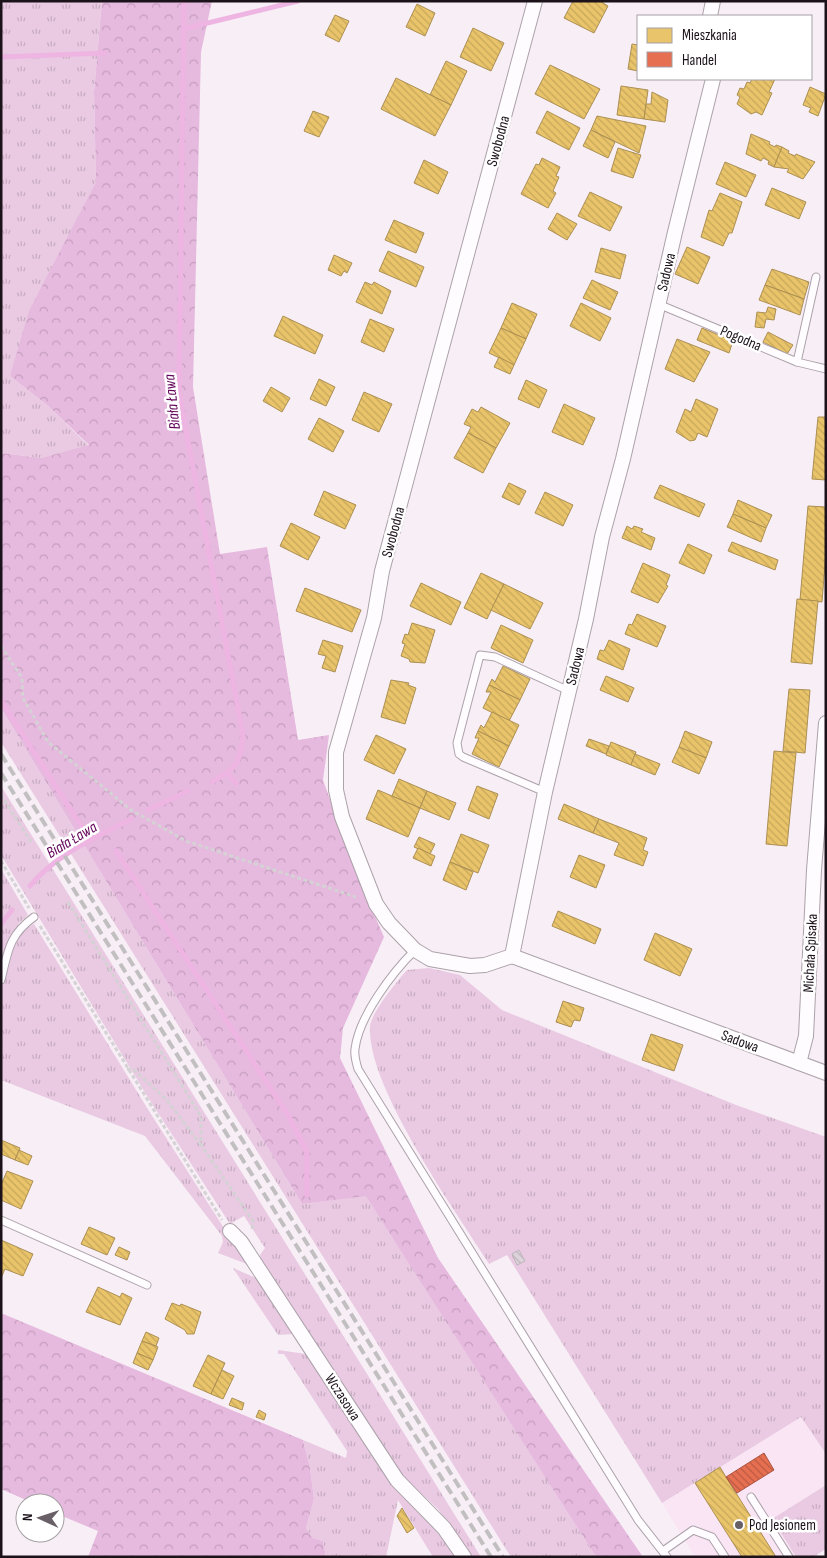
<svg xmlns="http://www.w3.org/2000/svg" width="827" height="1558" font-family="'Sofia Sans Condensed',sans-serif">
	<defs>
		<pattern id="grass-tufts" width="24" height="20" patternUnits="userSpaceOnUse" patternTransform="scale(1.25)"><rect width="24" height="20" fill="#e9cae2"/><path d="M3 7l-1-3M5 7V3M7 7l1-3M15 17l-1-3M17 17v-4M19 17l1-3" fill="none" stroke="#c7acc1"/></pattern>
		<pattern id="forest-crowns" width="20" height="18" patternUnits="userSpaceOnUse" patternTransform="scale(1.25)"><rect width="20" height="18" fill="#e6b9de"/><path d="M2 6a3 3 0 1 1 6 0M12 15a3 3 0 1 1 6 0" fill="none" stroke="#c59ebe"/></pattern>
		<pattern id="homes-back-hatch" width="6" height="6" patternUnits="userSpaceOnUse" patternTransform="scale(1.25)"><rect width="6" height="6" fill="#e9c46a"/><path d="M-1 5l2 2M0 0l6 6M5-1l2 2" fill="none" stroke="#c7a75b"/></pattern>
		<pattern id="shops-back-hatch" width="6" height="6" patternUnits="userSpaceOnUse" patternTransform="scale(1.25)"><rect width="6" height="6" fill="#e76f51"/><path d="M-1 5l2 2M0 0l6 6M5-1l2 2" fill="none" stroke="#ba5a42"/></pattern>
		<pattern id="building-back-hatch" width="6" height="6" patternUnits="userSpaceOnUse" patternTransform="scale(1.25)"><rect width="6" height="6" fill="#ded4dc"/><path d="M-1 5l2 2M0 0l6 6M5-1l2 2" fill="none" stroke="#beb5bc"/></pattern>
	</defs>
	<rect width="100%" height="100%" fill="#f8eef6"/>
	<!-- built -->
	<path fill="#fae5f5" d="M801 1417 826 1454V1485L772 1519 796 1557H695L662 1503Z"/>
	<!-- grass -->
	<g fill="url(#grass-tufts)">
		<path d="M1 1H102L94 92 96 182 68 240 10 376 47 405 89 446 41 458 1 453Z"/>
		<path d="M1 708 302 1204 366 1195 596 1557H511L1 742Z"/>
		<path d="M1 786 481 1557H469L438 1509 402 1476 261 1260 260 1255 265 1248 244 1216 230 1224 149 1099 1 855Z"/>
		<path d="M1 869 28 915 18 924 22 931 34 924 149 1111 247 1264 218 1253 223 1242 222 1236 145 1136 1 1080Z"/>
		<path d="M429 968 460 975 502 1010 736 1105 826 1137V1454L801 1417 662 1503 507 1255 489 1264C455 1210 367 1087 370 1027 370 1014 398 980 407 970Z"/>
		<path d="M233 1268 256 1278 293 1334 278 1335Z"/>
		<path d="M278 1350 306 1354 391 1484 439 1529 458 1557H433L398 1500 386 1557H326L323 1541 313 1538 306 1528 314 1499 310 1468 303 1440 346 1458 347 1451 284 1354H278Z"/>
		<path d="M826 1485V1549L813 1557H796L772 1519Z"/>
	</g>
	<!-- forest -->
	<g fill="url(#forest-crowns)">
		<path d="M102 1H212L201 52 193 387 220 554 267 547 298 740 329 735 323 780 357 875 384 937 343 1028 340 1058 438 1258 643 1557H596L366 1196 302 1204 1 708V453L41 458 89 445 47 405 10 376 29 311 96 182 94 92Z"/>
		<path d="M1 1313 303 1440 310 1468 314 1499 306 1528 313 1538 323 1541 326 1557H88L98 1531 55 1513V1503H33L1 1489Z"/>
	</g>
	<!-- homes -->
	<g fill="url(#homes-back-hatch)" stroke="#ac8f52">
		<path d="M573 1H600L608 6 594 33 564 18Z"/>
		<path d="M417 4 435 13 425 36 406 27Z"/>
		<path d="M335 15 349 21 339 42 325 35Z"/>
		<path d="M473 28 504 43 491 71 460 57Z"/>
		<path d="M632 44 638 45V71L628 69Z"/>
		<path d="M446 61 467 71 451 105 430 95Z"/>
		<path d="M550 65 600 89 584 119 535 94Z"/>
		<path d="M396 78 451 105 435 136 381 109Z"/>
		<path d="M752 79H775L769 92 772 93 762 115 756 112 751 114 737 104 740 97 737 95 740 88 744 89 747 82 750 83Z"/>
		<path d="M621 86 648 90 644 119 617 115Z"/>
		<path d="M810 87 826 94 818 116 809 112 811 108 803 105Z"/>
		<path d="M652 92 668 100 665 122 644 119 646 104H651Z"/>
		<path d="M313 111 329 117 319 137 304 131Z"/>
		<path d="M547 111 580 128 569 150 536 133Z"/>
		<path d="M597 116 646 126 639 153 591 130Z"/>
		<path d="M591 130 615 142 608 158 583 146Z"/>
		<path d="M751 134 770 142 769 144 775 147 776 145 782 147 774 167 768 164 769 161 763 158 761 161 746 154Z"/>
		<path d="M782 147 789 151 788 153 795 156 796 154 815 162 803 179 787 172 789 169 774 167Z"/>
		<path d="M618 148 641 155 633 178 611 171Z"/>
		<path d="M542 158 560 167 556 176 559 177 553 191 556 193 548 208 521 194 536 164 539 165Z"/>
		<path d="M424 160 448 172 438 194 414 183Z"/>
		<path d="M725 162 756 175 746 197 716 184Z"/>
		<path d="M772 188 806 202 799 219 765 205Z"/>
		<path d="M590 192 622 207 610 231 578 216Z"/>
		<path d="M720 193 742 202 732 233H729L723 246 701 237 709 210 712 211Z"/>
		<path d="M557 213 577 224 567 240 548 229Z"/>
		<path d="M394 220 424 233 416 253 385 240Z"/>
		<path d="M687 247 710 257 698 284 675 274Z"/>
		<path d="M601 248 626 255 620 279 595 272Z"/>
		<path d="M388 251 424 267 416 287 379 271Z"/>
		<path d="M334 255 352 263 347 273 344 271 341 276 328 270Z"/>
		<path d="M772 269 809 282 804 299 765 285Z"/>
		<path d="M592 280 618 292 610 310 583 298Z"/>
		<path d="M365 282 372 285 374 282 391 291 382 314 356 302Z"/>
		<path d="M765 285 804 299 800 315 759 300Z"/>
		<path d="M512 303 537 314 526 339 501 328Z"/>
		<path d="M581 303 611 318 600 341 570 326Z"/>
		<path d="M768 307 776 309 774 320 766 319 764 328 755 327 757 312 766 313Z"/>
		<path d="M283 316 323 335 315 354 274 336Z"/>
		<path d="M370 319 394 329 384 352 361 342Z"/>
		<path d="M501 328 526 339 514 365 489 353Z"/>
		<path d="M702 328 733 341 729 353 697 340Z"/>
		<path d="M768 332 793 345 787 354 763 342Z"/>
		<path d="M677 339 710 352 694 382 665 369Z"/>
		<path d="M499 357 514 365 510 374 494 367Z"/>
		<path d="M319 379 335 387 326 406 310 399Z"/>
		<path d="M526 380 547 390 539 408 518 399Z"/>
		<path d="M271 387 290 398 282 412 263 401Z"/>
		<path d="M364 392 392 404 379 432 352 420Z"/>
		<path d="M696 399 718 409 707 437 698 433 695 440 690 441 676 432 685 409 691 412Z"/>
		<path d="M564 404 595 418 583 445 552 432Z"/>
		<path d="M481 407 510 423 496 448 468 433 471 427 464 424 472 409 478 412Z"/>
		<path d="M818 417H826V480L812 479Z"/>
		<path d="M319 418 344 431 333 452 308 439Z"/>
		<path d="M468 433 496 448 483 473 454 458Z"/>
		<path d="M509 483 526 491 519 505 502 497Z"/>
		<path d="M660 485 705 504 699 517 654 498Z"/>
		<path d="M324 491 356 505 345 529 314 515Z"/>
		<path d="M545 492 573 505 563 526 535 513Z"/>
		<path d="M738 500 772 515 766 528 733 514Z"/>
		<path d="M808 506 826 507V551L822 602 800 600Z"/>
		<path d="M733 514 766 528 761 542 727 527Z"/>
		<path d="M291 523 320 537 308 560 280 546Z"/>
		<path d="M627 526 632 529 634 526 643 529 641 532 655 538 651 550 622 538Z"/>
		<path d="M732 542 778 560 775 570 728 551Z"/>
		<path d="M688 544 712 555 704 574 679 563Z"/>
		<path d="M643 563 670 575 666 585 668 586 658 603 631 592Z"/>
		<path d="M481 573 504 584 487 619 464 608Z"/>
		<path d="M421 583 461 602 451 625 410 606Z"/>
		<path d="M504 584 543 603 530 629 491 610Z"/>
		<path d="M305 588 361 610 352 632 296 611Z"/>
		<path d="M797 599 818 601 812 664 791 662Z"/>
		<path d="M637 614 666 626 657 647 625 634 629 624 632 625Z"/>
		<path d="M412 623 435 630 425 663 410 662 409 659 401 656 405 644 402 643 405 634 408 635Z"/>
		<path d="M501 625 533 640 523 663 491 648Z"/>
		<path d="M323 640 343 646 335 672 322 668 326 656 318 654Z"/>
		<path d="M609 640 630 649 623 670 597 659 600 650 604 651Z"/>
		<path d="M503 666 530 679 520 700 489 685 492 679 495 682Z"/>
		<path d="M606 676 634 688 628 702 600 690Z"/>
		<path d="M391 680 409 683 408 685 416 688 405 724 381 717Z"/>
		<path d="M489 685 520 700 509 721 483 708 491 692H486Z"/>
		<path d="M789 689 810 690 805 753 783 751Z"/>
		<path d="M492 712 519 725 509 746 478 731 481 725 484 728Z"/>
		<path d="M478 731 509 746 499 767 472 754 479 738H475Z"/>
		<path d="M685 731 712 742 706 758 679 747Z"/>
		<path d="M376 735 406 749 394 774 364 760Z"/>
		<path d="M589 739 609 746 606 754 586 746Z"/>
		<path d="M611 742 636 752 631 765 606 755Z"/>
		<path d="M679 747 706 758 699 774 672 762Z"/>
		<path d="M774 751 796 753 787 846 766 844Z"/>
		<path d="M635 754 660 764 655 775 631 765Z"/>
		<path d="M399 779 427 791 420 808 392 796Z"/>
		<path d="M477 786 498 794 489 819 468 810Z"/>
		<path d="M378 790 420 808 408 837 366 819Z"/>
		<path d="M427 791 456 803 449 820 420 808Z"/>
		<path d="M564 804 599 819 593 833 558 819Z"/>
		<path d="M599 819 647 838 643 850 648 852 643 866 614 855 619 843 593 833Z"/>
		<path d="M461 834 489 845 478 873 450 862Z"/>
		<path d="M419 837 435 844 430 854 414 847Z"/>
		<path d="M418 848 435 856 431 866 413 858Z"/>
		<path d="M579 855 605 865 596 888 570 877Z"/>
		<path d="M450 862 473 872 466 890 443 880Z"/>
		<path d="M558 911 601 929 595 944 552 926Z"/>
		<path d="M655 933 692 949 680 976 644 960Z"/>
		<path d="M563 1001 584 1008 580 1021 574 1020 571 1027 556 1022Z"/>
		<path d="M651 1034 683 1045 674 1071 642 1060Z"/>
		<path d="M1 1140 20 1148 15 1160 1 1154Z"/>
		<path d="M19 1150 32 1156 28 1165 15 1160Z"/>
		<path d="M7 1171 33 1181 21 1209 1 1200V1185Z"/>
		<path d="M89 1227 115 1238 107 1255 81 1244Z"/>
		<path d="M1 1240 33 1254 23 1276 5 1269 1 1278Z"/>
		<path d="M119 1247 130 1252 127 1260 115 1255Z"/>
		<path d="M98 1287 120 1297 122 1293 132 1298 120 1325 86 1312Z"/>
		<path d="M172 1303 180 1306 181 1304 201 1312 194 1334H187L185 1330 165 1319Z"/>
		<path d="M146 1332 159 1338 156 1346 142 1341Z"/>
		<path d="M142 1341 158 1347 153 1360 137 1353Z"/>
		<path d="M137 1353 153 1360 148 1370 133 1363Z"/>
		<path d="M208 1355 225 1363 211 1394 193 1386Z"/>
		<path d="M222 1370 234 1376 223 1399 211 1394Z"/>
		<path d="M232 1398 244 1403 242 1410 229 1405Z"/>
		<path d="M259 1410 266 1414 264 1420 256 1417Z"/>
		<path d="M720 1467 726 1477 776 1557H742L695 1483Z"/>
		<path d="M402 1508 414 1528 407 1533 397 1516Z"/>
	</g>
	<!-- shops -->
	<path fill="url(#shops-back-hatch)" stroke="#aa5340" d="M764 1453 774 1470 737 1493 726 1477Z"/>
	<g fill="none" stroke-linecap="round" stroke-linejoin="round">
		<!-- stream -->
		<g stroke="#eeb5e3" stroke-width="5">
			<path d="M184 1 179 393 243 735C239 766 238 766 212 782"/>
			<path d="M183 29 298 1"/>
			<path d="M1 57 105 53"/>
			<path d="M1 700 90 840"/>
			<path d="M227 773 236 783"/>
			<path d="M148 810 188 791"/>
			<path d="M116 851 288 1115 307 1152V1195"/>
			<path d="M30 886C55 855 95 838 131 819"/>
			<path d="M1 924 12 910"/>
		</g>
	</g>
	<!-- building -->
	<path fill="url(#building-back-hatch)" stroke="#bdb4bb" d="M519 1250 525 1261 517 1265 512 1254Z"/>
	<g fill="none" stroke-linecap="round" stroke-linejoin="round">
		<defs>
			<g id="lane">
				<path d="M658 304 797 362 826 369"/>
				<path d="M797 362 816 277"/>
				<path d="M545 792 463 757 459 754 457 743 480 655 495 657 569 691"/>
				<path d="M415 950C392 973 359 1016 355 1049 354 1056 356 1062 358 1069L638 1520 667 1557"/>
				<path d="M1 980C8 951 9 935 34 917"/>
				<path d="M1 1220 147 1285"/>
				<path d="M751 1497 789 1557"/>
				<path d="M663 1551 693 1530 712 1537 725 1557"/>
			</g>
			<g id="street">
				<path d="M710 16 713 1"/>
				<path d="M512 956 485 965 470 966 430 959 415 950 389 923 376 904 342 817 336 790V752L374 618 382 571 535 1"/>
				<path d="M512 956 545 792 586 619 602 537 623 459 675 232 713 79"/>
				<path d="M512 956 826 1073"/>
				<path d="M799 1063 806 1036 814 870 826 723"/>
				<path d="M230 1231 241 1242 397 1480 444 1528 464 1557"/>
			</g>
		</defs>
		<!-- lane casing -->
		<use href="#lane" stroke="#aca2aa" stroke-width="9"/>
		<!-- street casing -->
		<use href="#street" stroke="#aca2aa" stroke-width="16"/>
		<!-- path -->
		<g stroke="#d4d2d4" stroke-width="3" stroke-dasharray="4 2.5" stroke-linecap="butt">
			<path d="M1 646 22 678 23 698 48 742 131 810 186 841 356 897"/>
			<path d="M1 795 31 842"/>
			<path d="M1 861 29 908"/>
			<path d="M68 902 201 1116V1145L253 1221 252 1231"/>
			<path d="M40 926 222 1220"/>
			<path d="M127 1069 134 1070 166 1099 201 1145"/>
		</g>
		<!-- lane -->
		<use href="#lane" stroke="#fefcfe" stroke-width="7"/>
		<!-- street -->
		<use href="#street" stroke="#fefcfe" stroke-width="14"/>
		<!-- rail -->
		<g stroke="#c2bfc1" stroke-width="4" stroke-dasharray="10 5" stroke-linecap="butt">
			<path d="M1 754 503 1557"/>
			<path d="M1 773 491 1557"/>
		</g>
	</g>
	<!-- markers -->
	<circle fill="#695f67" stroke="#fff" stroke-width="2" cx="739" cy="1525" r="5"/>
	<g text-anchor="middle" stroke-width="5" stroke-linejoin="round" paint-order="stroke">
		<!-- street labels -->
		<g font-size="15" fill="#1c121a" stroke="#fff">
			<text transform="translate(498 141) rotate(-75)" y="5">Swobodna</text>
			<text transform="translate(666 272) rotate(-77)" y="5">Sadowa</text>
			<text transform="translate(741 338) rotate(23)" y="5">Pogodna</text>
			<text transform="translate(393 532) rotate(-75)" y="5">Swobodna</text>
			<text transform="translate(575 666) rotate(-76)" y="5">Sadowa</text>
			<text transform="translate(810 953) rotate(-87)" y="5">Michała Spisaka</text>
			<text transform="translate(740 1041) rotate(20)" y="5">Sadowa</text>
			<text transform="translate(343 1397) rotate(57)" y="5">Wczasowa</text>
		</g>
		<!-- poi labels -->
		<g font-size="15" fill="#1c121a" stroke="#fff" text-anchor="start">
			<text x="749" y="1530">Pod Jesionem</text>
		</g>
		<!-- water labels -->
		<g font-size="16" font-style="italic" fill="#64065a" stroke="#fff">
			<text transform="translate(171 402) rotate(-96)" y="6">Biała Ława</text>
			<text transform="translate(71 839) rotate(-31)" y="6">Biała Ława</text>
		</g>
	</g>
	<!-- border -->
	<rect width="827" height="1558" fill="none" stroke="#1c121a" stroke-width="5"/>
	<!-- legend -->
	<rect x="637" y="15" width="175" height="65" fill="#ffffff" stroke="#a4a0a3"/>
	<rect x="647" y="28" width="25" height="15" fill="#e9c46a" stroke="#a4a0a3"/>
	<text x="682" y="40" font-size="15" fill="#1c121a">Mieszkania</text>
	<rect x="647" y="52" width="25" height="15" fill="#e76f51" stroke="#a4a0a3"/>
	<text x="682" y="65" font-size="15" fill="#1c121a">Handel</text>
	<!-- north arrow -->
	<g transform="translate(40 1518) rotate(273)"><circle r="24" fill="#ffffff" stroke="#a4a0a3"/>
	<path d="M0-4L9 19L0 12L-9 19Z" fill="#695f67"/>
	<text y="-8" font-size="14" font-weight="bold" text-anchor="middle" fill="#1c121a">N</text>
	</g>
</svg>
